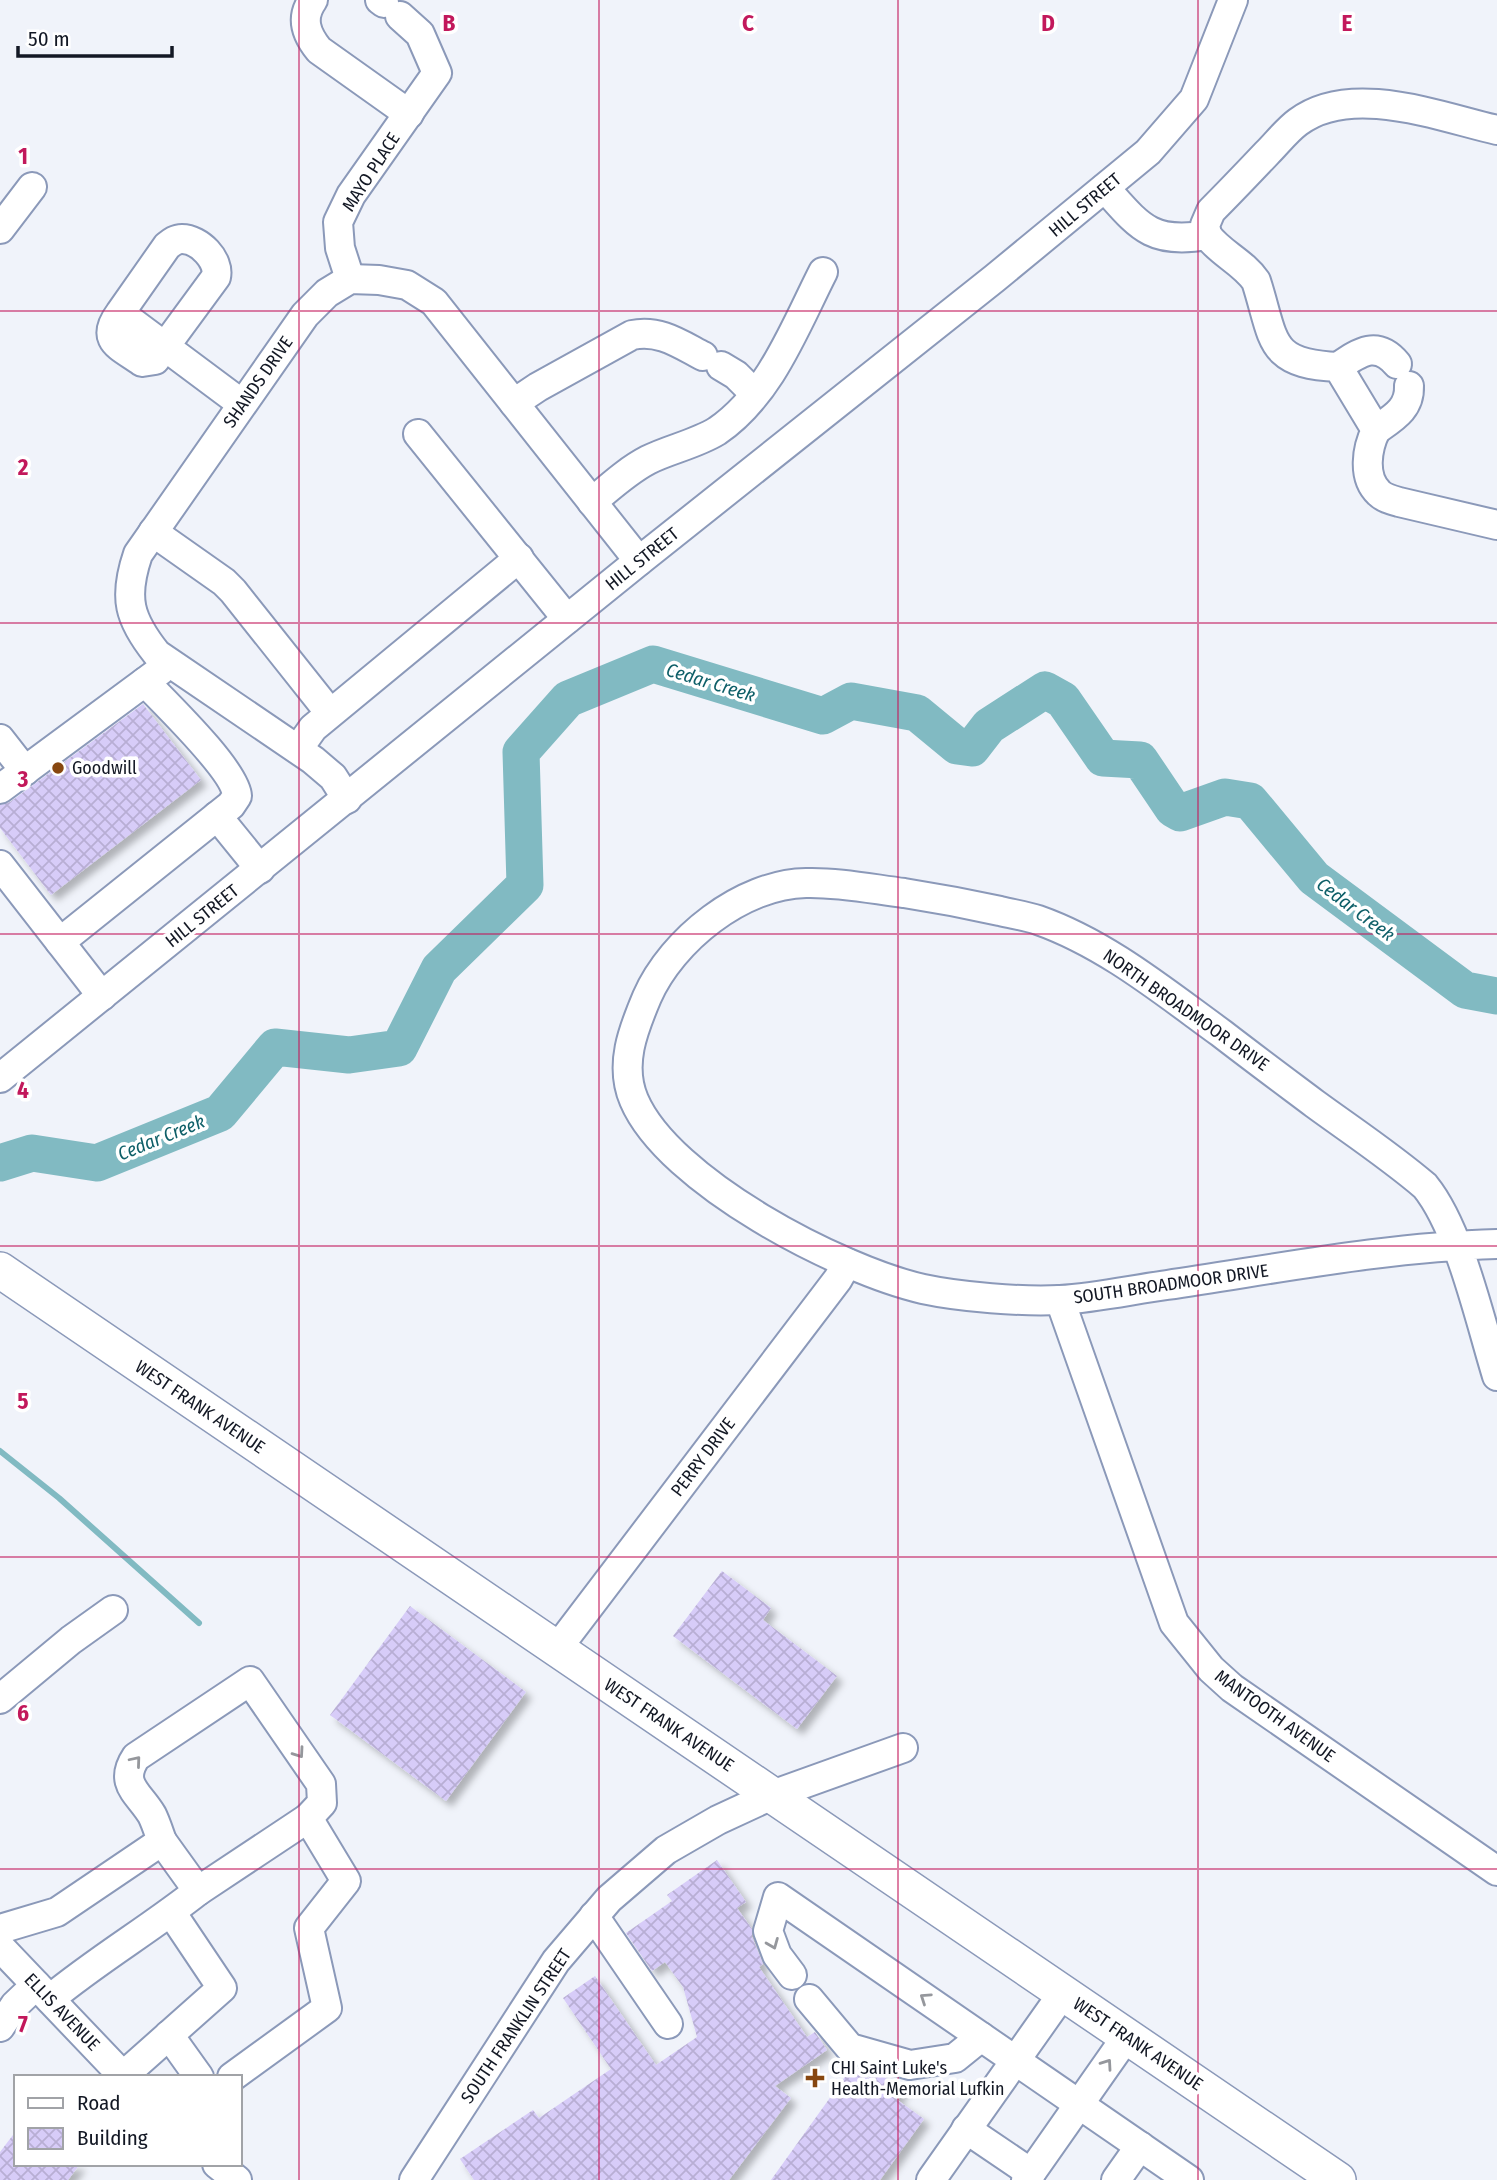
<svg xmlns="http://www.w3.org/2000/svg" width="1497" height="2180" font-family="'Fira Sans Condensed',sans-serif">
	<defs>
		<pattern id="building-cross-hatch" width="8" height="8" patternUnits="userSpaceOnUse" patternTransform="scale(1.75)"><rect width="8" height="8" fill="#d7ccf8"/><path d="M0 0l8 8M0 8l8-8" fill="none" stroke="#b8aed4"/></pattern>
		<filter id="shadow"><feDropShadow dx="6" dy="6" stdDeviation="3.5" flood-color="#0004"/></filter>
	</defs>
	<rect width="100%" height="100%" fill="#f0f3fa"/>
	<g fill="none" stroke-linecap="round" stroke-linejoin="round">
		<!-- stream -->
		<path stroke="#81bac2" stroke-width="6" d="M0 1451 59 1498 199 1623"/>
		<!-- river -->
		<path stroke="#81bac2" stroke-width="37" d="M0 1163 32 1153 97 1163 220 1113 275 1047 349 1055 399 1048 439 969 525 885 521 752 568 699 653 664 823 716 851 701 917 713 957 746 972 748 989 726 1045 690 1063 700 1103 758 1140 760 1173 809 1180 813 1225 797 1250 801 1314 878 1465 990 1497 996"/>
	</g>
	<!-- building -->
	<g fill="url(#building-cross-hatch)" filter="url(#shadow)">
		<path d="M143 704 201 780 51 895 0 828V805L10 802Z"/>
		<path d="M722 1571 771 1608 763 1620 837 1676 797 1729 673 1636Z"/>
		<path d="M410 1606 526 1692 446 1801 330 1715Z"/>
		<path d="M717 1860 746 1902 737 1908 752 1929V1937L763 1964 759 1967 807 2037 815 2032 827 2050 775 2086 791 2098 729 2180H474L460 2159 533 2110 539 2118 611 2069 563 1998 595 1976 656 2065 697 2037 683 1987 665 1962 652 1971 626 1933 672 1901 667 1895Z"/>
		<path d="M852 2067 868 2079 873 2072 880 2074 903 2090 896 2099 924 2119 880 2180H771Z"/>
		<path d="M16 2131V2164H80L68 2180H0V2152Z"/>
	</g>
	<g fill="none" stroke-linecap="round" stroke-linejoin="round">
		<defs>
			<g id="minor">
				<path d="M313 0C300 18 306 34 319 50L409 114"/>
				<path d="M380 0 384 3"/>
				<path d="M1105 188C1139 226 1151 245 1207 235 1220 253 1243 262 1256 281 1275 340 1267 364 1338 367L1376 430C1367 448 1362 477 1379 493 1384 498 1392 500 1399 502L1497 525"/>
				<path d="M0 229 32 187"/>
				<path d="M1207 235 1205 225 1211 211C1230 192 1249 172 1267 153 1277 143 1287 130 1298 122 1351 82 1440 117 1497 130"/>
				<path d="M350 279 340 248 338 222 351 195 437 73 420 34 400 16"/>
				<path d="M120 313C99 341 120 346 142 362L155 360 216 277C220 260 199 239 182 239 176 239 172 242 167 246L120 313 242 404"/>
				<path d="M721 366 736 375 754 393"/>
				<path d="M1338 367C1360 352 1377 340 1397 364"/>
				<path d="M514 403 538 387 632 335C659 329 680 344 703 356"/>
				<path d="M1376 430C1393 418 1410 409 1409 386"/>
				<path d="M418 434 567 619"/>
				<path d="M592 502C610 487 627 471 648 460 670 449 696 444 717 431 770 395 795 327 823 272"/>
				<path d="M153 532 224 582 233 591 330 713"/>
				<path d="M0 739 25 771"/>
				<path d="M298 749 313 728 519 558"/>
				<path d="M0 789 161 670"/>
				<path d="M347 799 333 777 313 760 157 654C129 619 123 598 138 554L305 315 327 293 350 279 379 280 407 285 434 302 639 561"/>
				<path d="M217 816 260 869"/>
				<path d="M0 865 102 996"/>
				<path d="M60 942 231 805 237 796C236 771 165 703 145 682"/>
				<path d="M0 1078 639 561 995 278 1148 152 1194 99 1233 0"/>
				<path d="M1497 1244C1386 1247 1276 1269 1167 1285 1131 1290 1095 1298 1060 1300 1022 1302 960 1297 923 1289 840 1270 669 1182 634 1100 619 1065 633 1030 647 997 672 940 742 884 806 883 838 882 872 889 904 893 936 898 968 904 1000 911 1012 914 1026 916 1038 920 1106 944 1163 991 1221 1033 1252 1057 1283 1080 1315 1104 1352 1131 1390 1156 1425 1186 1460 1229 1480 1321 1497 1376"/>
				<path d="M1060 1300 1174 1623 1211 1669 1232 1688 1497 1871"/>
				<path d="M556 1650 838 1279 847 1263"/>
				<path d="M0 1699 71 1640 113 1610"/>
				<path d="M162 1841C159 1833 156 1823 152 1815 139 1793 118 1784 136 1757L250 1681 321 1784 322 1803 308 1818 198 1891"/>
				<path d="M594 1916 668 2024"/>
				<path d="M0 1929 57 1912 162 1841 198 1891C150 1929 97 1960 50 1999"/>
				<path d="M0 1947 124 2077"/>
				<path d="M792 1975 777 1955 768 1931 778 1897 1189 2180"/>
				<path d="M809 1999 850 2048 910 2065 955 2058 981 2037"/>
				<path d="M0 2027 15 2005 36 1985"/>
				<path d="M169 2035 199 2077"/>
				<path d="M123 2076 222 1988 171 1912"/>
				<path d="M232 2077 327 2008 309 1928 346 1881 308 1818"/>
				<path d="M966 2129 1031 2173"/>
				<path d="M217 2164 237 2180"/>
				<path d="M414 2180 556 1961 609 1899 666 1850 718 1820 772 1795 903 1748"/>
				<path d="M931 2180 1063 1993"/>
				<path d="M1026 2180 1127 2036"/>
				<path d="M1116 2180 1140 2146"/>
			</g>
			<path id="major" d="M0 1270 1338 2180"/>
		</defs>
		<!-- minor casing -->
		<use href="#minor" stroke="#8b99b9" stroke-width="32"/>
		<!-- major casing -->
		<use href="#major" stroke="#8b99b9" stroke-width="38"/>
		<!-- minor -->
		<use href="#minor" stroke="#fff" stroke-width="28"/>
		<!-- major -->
		<use href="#major" stroke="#fff" stroke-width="35"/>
	</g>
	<!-- one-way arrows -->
	<defs><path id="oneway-chevron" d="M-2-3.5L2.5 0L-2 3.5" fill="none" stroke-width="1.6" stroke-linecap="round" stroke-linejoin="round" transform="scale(1.75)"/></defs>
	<g stroke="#95979c">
		<use href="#oneway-chevron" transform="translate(299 1753) rotate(55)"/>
		<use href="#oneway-chevron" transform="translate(136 1761) rotate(-50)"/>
		<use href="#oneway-chevron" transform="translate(773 1944) rotate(68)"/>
		<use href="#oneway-chevron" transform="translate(925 1998) rotate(-146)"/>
		<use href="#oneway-chevron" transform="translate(1107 2064) rotate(-55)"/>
	</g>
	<!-- grid -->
	<path fill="none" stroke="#c2185b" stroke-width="2" stroke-opacity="0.55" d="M299 0V2180M599 0V2180M898 0V2180M1198 0V2180M0 311H1497M0 623H1497M0 934H1497M0 1246H1497M0 1557H1497M0 1869H1497"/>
	<!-- markers -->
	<g fill="#874710" stroke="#fff" stroke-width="2.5">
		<circle cx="58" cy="768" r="7"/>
		<path d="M811.5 2067.5h7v7h7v7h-7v7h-7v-7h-7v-7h7z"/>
	</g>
	<g text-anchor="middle" stroke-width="7" stroke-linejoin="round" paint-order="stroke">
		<!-- street labels -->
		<g font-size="18" fill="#131824" stroke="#fff">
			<text transform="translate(371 172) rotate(-57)" y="6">MAYO PLACE</text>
			<text transform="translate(1085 205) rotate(-40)" y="6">HILL STREET</text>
			<text transform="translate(258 382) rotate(-55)" y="6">SHANDS DRIVE</text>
			<text transform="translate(642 559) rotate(-39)" y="6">HILL STREET</text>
			<text transform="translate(202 916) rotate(-39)" y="6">HILL STREET</text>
			<text transform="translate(1186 1010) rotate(35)" y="6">NORTH BROADMOOR DRIVE</text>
			<text transform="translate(1171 1284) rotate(-8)" y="6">SOUTH BROADMOOR DRIVE</text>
			<text transform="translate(200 1407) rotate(34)" y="6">WEST FRANK AVENUE</text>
			<text transform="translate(703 1457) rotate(-53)" y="6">PERRY DRIVE</text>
			<text transform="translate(1275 1716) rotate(36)" y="6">MANTOOTH AVENUE</text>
			<text transform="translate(669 1725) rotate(34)" y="6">WEST FRANK AVENUE</text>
			<text transform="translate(62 2012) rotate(46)" y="6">ELLIS AVENUE</text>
			<text transform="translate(516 2026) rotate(-56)" y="6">SOUTH FRANKLIN STREET</text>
			<text transform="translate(1138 2044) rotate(34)" y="6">WEST FRANK AVENUE</text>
		</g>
		<!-- poi labels -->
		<g font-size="18" fill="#131824" stroke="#fff" text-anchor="start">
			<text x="72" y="774">Goodwill</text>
			<text x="831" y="2074">CHI Saint Luke's<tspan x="831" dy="21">Health-Memorial Lufkin</tspan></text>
		</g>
		<!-- water labels -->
		<g font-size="19" font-style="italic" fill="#0e5f68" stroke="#fff">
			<text transform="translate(711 682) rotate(17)" y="7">Cedar Creek</text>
			<text transform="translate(1356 909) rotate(37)" y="7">Cedar Creek</text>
			<text transform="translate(161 1137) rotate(-22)" y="7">Cedar Creek</text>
		</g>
	</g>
	<g font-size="23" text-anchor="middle" font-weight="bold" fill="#c2185b" stroke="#fff" stroke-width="7" stroke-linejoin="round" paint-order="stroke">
		<text x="449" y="31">B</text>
		<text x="748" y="31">C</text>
		<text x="1048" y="31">D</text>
		<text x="1347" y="31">E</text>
		<text x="23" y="164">1</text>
		<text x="23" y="475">2</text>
		<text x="23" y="787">3</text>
		<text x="23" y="1098">4</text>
		<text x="23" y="1409">5</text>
		<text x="23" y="1721">6</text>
		<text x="23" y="2032">7</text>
	</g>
	<!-- legend -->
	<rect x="14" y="2075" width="228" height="91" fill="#ffffff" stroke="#a1a3a7" stroke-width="2"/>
	<rect x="28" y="2098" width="35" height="10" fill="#ffffff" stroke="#a1a3a7" stroke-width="2"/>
	<text x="77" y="2110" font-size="21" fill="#131824">Road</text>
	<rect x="28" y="2128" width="35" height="21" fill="url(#building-cross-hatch)" stroke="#a1a3a7" stroke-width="2"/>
	<text x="77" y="2145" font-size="21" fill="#131824">Building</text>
	<!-- scale -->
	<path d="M18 46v10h154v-10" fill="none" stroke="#131824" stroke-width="3.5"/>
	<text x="28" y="46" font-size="21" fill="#131824" stroke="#ffffff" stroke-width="5" paint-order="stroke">50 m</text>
</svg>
